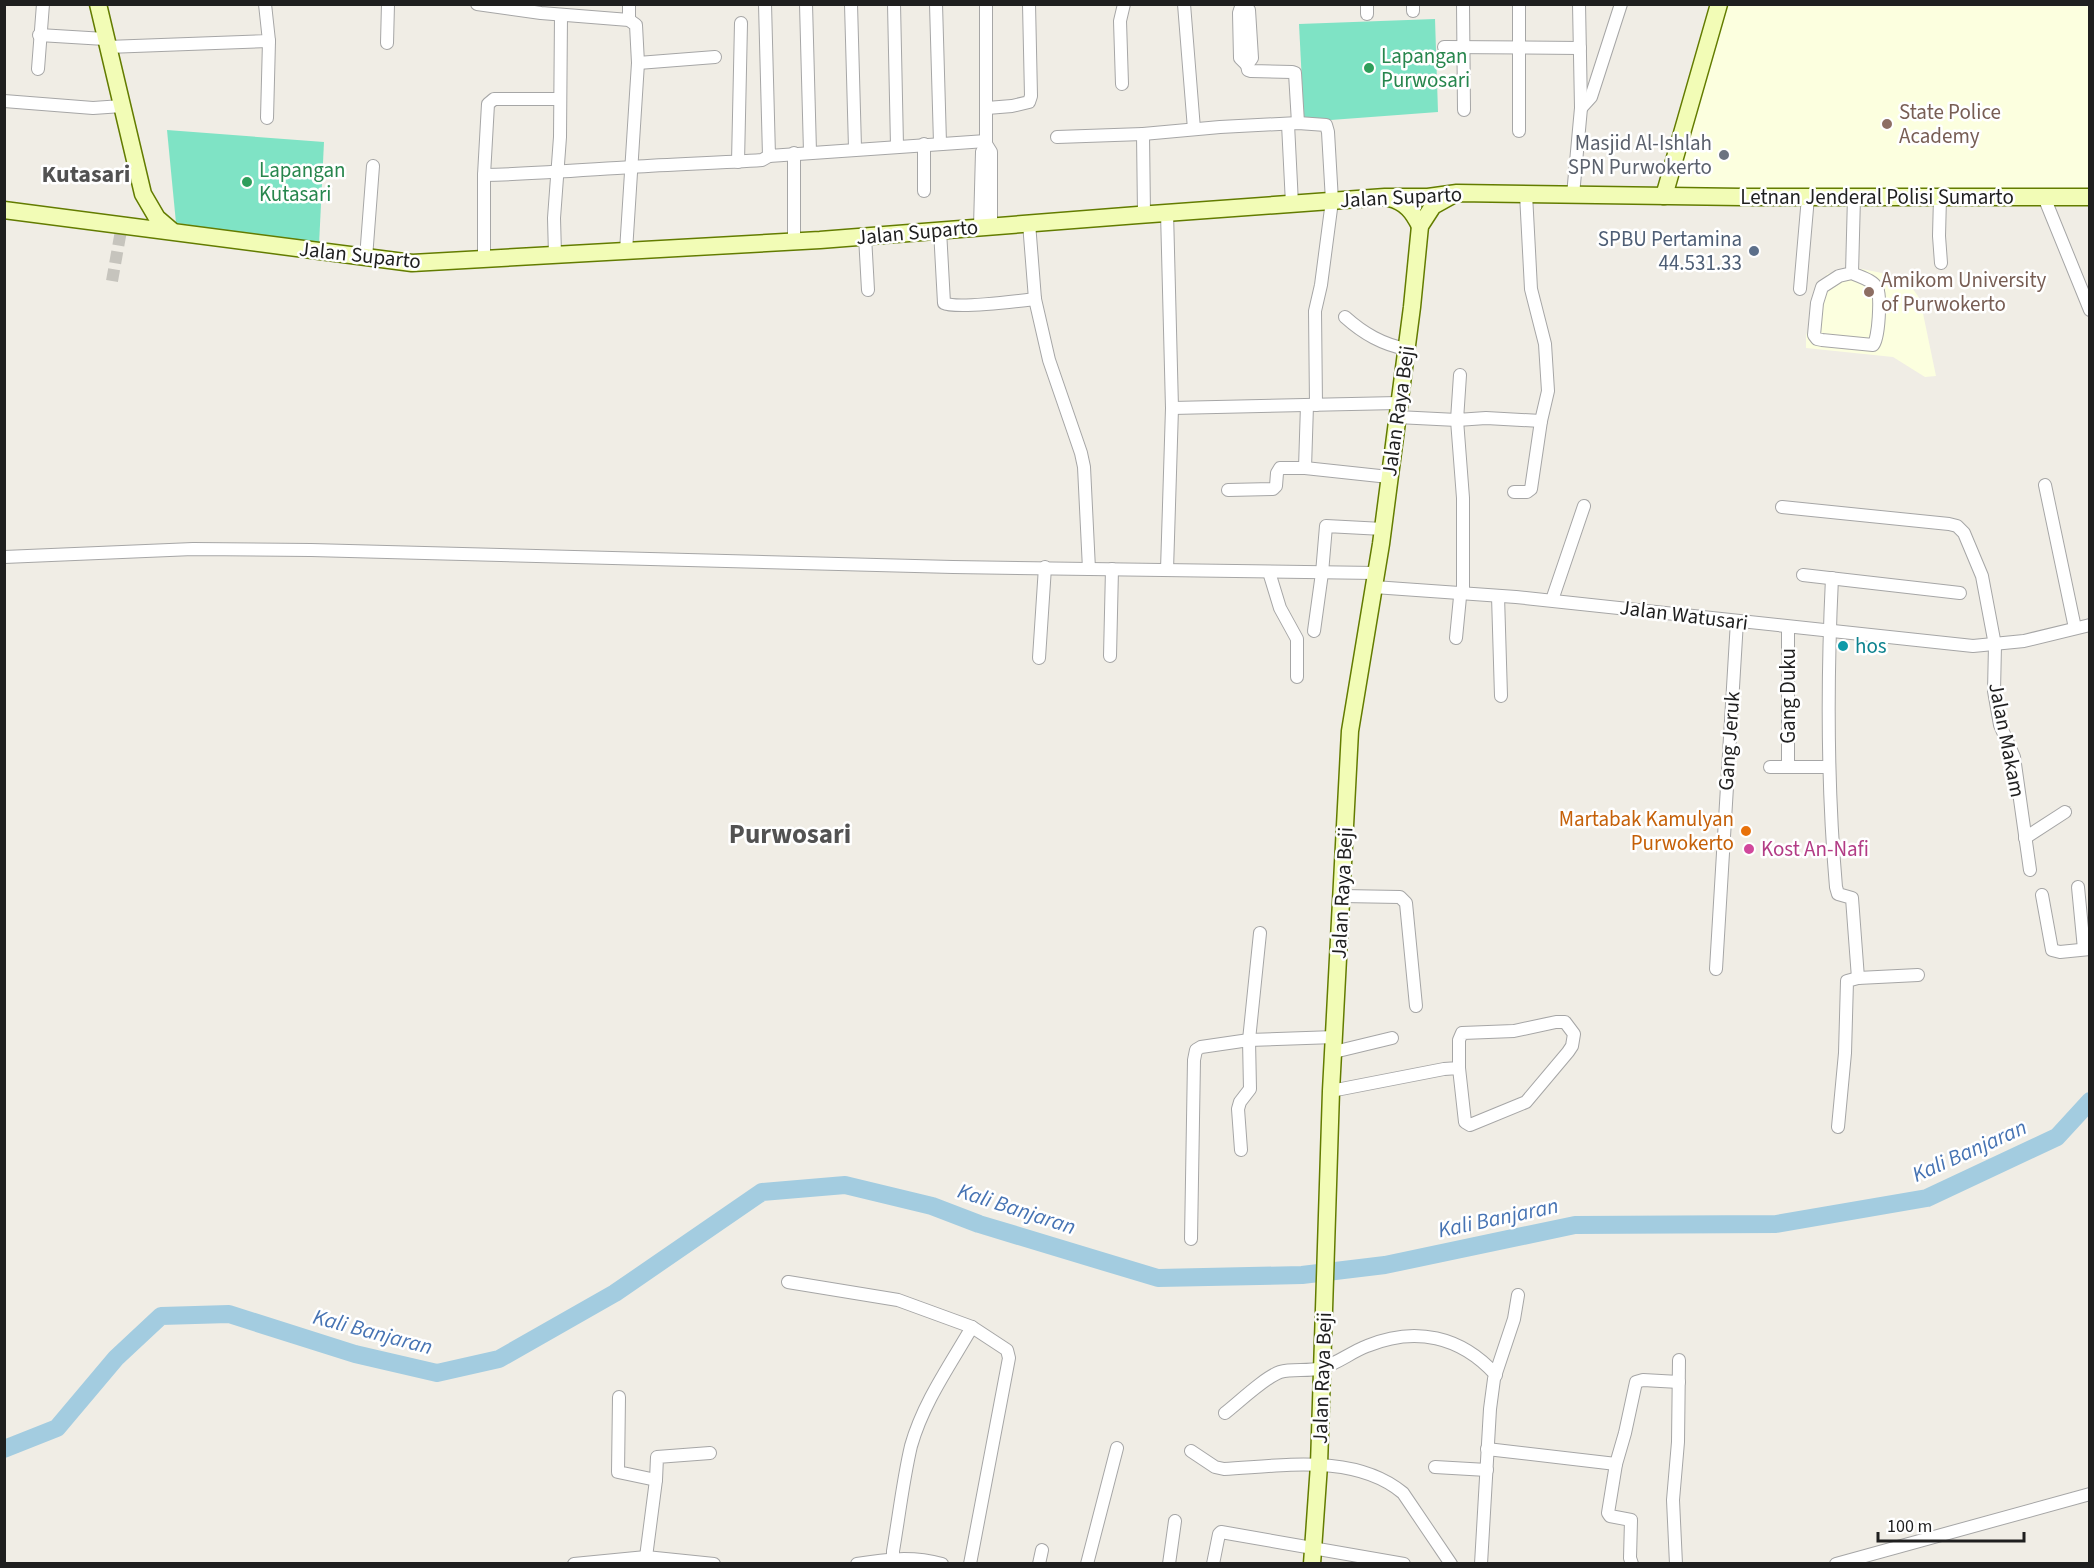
<svg xmlns="http://www.w3.org/2000/svg" width="2094" height="1568" font-family="'Source Sans 3',sans-serif">
	<rect width="100%" height="100%" fill="#f0ede5"/>
	<!-- education -->
	<g fill="#fcffdf">
		<path d="M1719 5H2089V197L1664 196Z"/>
		<path d="M1848 205 1857 268 1882 273 1897 283 1910 285 1920 299 1936 376 1925 377 1893 357 1806 348V335L1819 306 1827 274 1846 268Z"/>
	</g>
	<!-- pitch -->
	<g fill="#7fe3c5">
		<path d="M1435 19 1438 112 1304 122 1299 24Z"/>
		<path d="M167 130 324 142 319 245 176 223Z"/>
	</g>
	<g fill="none" stroke-linecap="round" stroke-linejoin="round">
		<!-- river -->
		<path stroke="#a3cce0" stroke-width="18" d="M4 1449 57 1428 116 1358 161 1316 229 1314 355 1354 437 1373 499 1359 615 1293 762 1192 845 1185 932 1206 979 1224 1158 1278 1302 1275 1385 1265 1575 1225 1776 1224 1927 1198 2057 1137 2090 1101"/>
		<!-- street-tunnel -->
		<path stroke="#c6c4bd" stroke-width="12" stroke-dasharray="12 6" stroke-linecap="butt" d="M112 281 122 225"/>
		<defs>
			<g id="street">
				<path d="M477 4 541 13 629 20 636 25 638 63 626 251"/>
				<path d="M765 4 769 156 986 141"/>
				<path d="M806 4 810 152"/>
				<path d="M851 4 855 148"/>
				<path d="M894 4 897 146"/>
				<path d="M936 4 940 143"/>
				<path d="M1184 4 1194 129"/>
				<path d="M1242 4 1239 13 1240 58 1247 65 1252 58 1249 10 1244 4"/>
				<path d="M1463 4 1464 110"/>
				<path d="M1519 4V131"/>
				<path d="M1413 11V4"/>
				<path d="M1367 14V4"/>
				<path d="M629 20V4"/>
				<path d="M39 35 105 39"/>
				<path d="M387 43 388 4"/>
				<path d="M107 47 269 41 265 4"/>
				<path d="M1444 47 1580 48"/>
				<path d="M638 63 715 57"/>
				<path d="M1247 65 1248 70 1251 71 1292 72 1295 73 1298 123"/>
				<path d="M38 69 43 4"/>
				<path d="M1122 84 1120 21 1124 4"/>
				<path d="M4 101 93 108 122 106"/>
				<path d="M987 108 1012 106 1029 102 1031 96 1029 4"/>
				<path d="M1581 108 1591 97 1621 4"/>
				<path d="M267 118 269 41"/>
				<path d="M1288 124 1292 204"/>
				<path d="M1057 137 1143 134"/>
				<path d="M924 144V191"/>
				<path d="M986 144 991 152V226"/>
				<path d="M738 162 741 23"/>
				<path d="M484 175C534 174 583 170 632 167 676 164 719 163 762 160L769 156"/>
				<path d="M1573 195 1581 108 1579 4"/>
				<path d="M1940 197 1939 236 1941 263"/>
				<path d="M2044 197 2090 310"/>
				<path d="M1167 212 1172 408 1167 570"/>
				<path d="M1144 214 1143 134 1220 127 1298 123 1326 125 1328 132 1332 201 1321 285 1315 311 1316 405"/>
				<path d="M1029 223 1035 299 1049 360 1081 453 1084 467 1089 569"/>
				<path d="M980 227 982 152 986 144V4"/>
				<path d="M940 230 944 303C955 309 1019 301 1035 299"/>
				<path d="M865 236 868 290"/>
				<path d="M794 241V153"/>
				<path d="M555 255 554 218 560 137 561 15"/>
				<path d="M366 258 373 166"/>
				<path d="M484 259V175L488 104 494 99H560"/>
				<path d="M1852 273 1839 276 1822 287 1817 303 1814 335 1817 339 1822 340 1873 345C1879 339 1881 296 1877 288 1873 280 1860 277 1852 273L1854 197"/>
				<path d="M1800 289 1808 197"/>
				<path d="M1345 317C1364 334 1382 344 1406 349"/>
				<path d="M1460 375 1457 420 1486 418 1541 421"/>
				<path d="M1172 408 1398 403"/>
				<path d="M1397 417 1457 420 1463 498V588L1460 597 1456 638"/>
				<path d="M1305 468 1307 405"/>
				<path d="M2045 485 2075 628"/>
				<path d="M1228 490 1273 489 1276 486 1277 473 1280 468H1305L1389 477"/>
				<path d="M1514 492H1527L1531 489 1541 421 1548 391 1545 344 1531 289 1526 194"/>
				<path d="M1782 507 1949 524 1957 526 1964 533 1982 576 1995 645 1994 691 2000 725 2014 757 2030 870"/>
				<path d="M4 557 193 549 311 550 953 567 1376 573"/>
				<path d="M1269 572 1280 608 1297 639V677"/>
				<path d="M1803 575 1960 593"/>
				<path d="M1832 578C1827 681 1827 784 1836 887L1838 894 1852 898 1858 978"/>
				<path d="M1374 587 1516 597 1973 646 2024 641 2090 625"/>
				<path d="M1498 596 1501 696"/>
				<path d="M1552 600 1584 506"/>
				<path d="M1788 627V766"/>
				<path d="M1314 631 1322 573 1326 526 1383 529"/>
				<path d="M1110 656 1112 569"/>
				<path d="M1039 658 1045 567"/>
				<path d="M1770 767H1828"/>
				<path d="M2025 838 2065 812"/>
				<path d="M2078 887 2084 949"/>
				<path d="M2042 895 2052 950 2060 952 2090 949"/>
				<path d="M1342 896 1400 897 1406 903 1416 1006"/>
				<path d="M1716 969 1737 621"/>
				<path d="M1334 1052 1392 1038"/>
				<path d="M1331 1091 1444 1069 1459 1068 1465 1122 1470 1125 1526 1102 1568 1052 1572 1046 1574 1034 1565 1022H1556L1514 1031 1462 1033 1459 1040V1068"/>
				<path d="M1838 1127 1845 1053 1847 981 1858 978 1918 975"/>
				<path d="M1241 1150 1238 1109 1240 1102 1250 1089 1249 1040 1260 933"/>
				<path d="M1191 1239 1194 1060 1196 1050 1201 1047 1249 1040 1335 1037"/>
				<path d="M788 1282 898 1300 972 1327 1007 1350 1009 1358 970 1564"/>
				<path d="M619 1397 618 1472 656 1480"/>
				<path d="M1225 1413C1238 1403 1265 1377 1280 1372 1293 1368 1308 1372 1321 1368 1337 1364 1351 1352 1367 1346 1415 1326 1461 1336 1496 1375"/>
				<path d="M1487 1449 1616 1464 1625 1433 1636 1382 1643 1380 1679 1382"/>
				<path d="M1191 1451 1215 1467 1224 1469C1282 1466 1355 1453 1403 1493L1451 1564"/>
				<path d="M1616 1464 1608 1513 1610 1516 1631 1520 1630 1558 1632 1564"/>
				<path d="M1435 1467 1487 1470"/>
				<path d="M646 1557 656 1480 657 1457 710 1453"/>
				<path d="M574 1564 646 1557 714 1564"/>
				<path d="M857 1564C886 1559 913 1556 942 1564"/>
				<path d="M893 1564V1551C899 1516 903 1480 911 1446 923 1403 950 1365 972 1327"/>
				<path d="M1039 1564 1042 1550"/>
				<path d="M1087 1564 1117 1448"/>
				<path d="M1169 1564 1175 1521"/>
				<path d="M1213 1564 1219 1534 1221 1532 1404 1564"/>
				<path d="M1481 1564 1490 1409 1494 1379 1514 1319 1518 1295"/>
				<path d="M1676 1564 1673 1500 1678 1442 1679 1360"/>
				<path d="M1836 1564 2090 1494"/>
			</g>
			<g id="secondary">
				<path d="M98 4 143 194 157 218 171 230"/>
				<path d="M1664 196 1719 4"/>
				<path d="M1389 198C1406 202 1413 212 1420 226"/>
				<path d="M4 210 412 263 820 240 1138 215 1385 197H1428L1457 193 1742 197H2090"/>
				<path d="M1312 1564 1319 1465 1331 1091 1350 731 1381 544 1412 307 1420 226 1433 206 1451 196"/>
			</g>
		</defs>
		<!-- street casing -->
		<use href="#street" stroke="#a6a6a6" stroke-width="14"/>
		<!-- secondary casing -->
		<use href="#secondary" stroke="#637c00" stroke-width="19"/>
		<!-- street -->
		<use href="#street" stroke="#fff" stroke-width="12"/>
		<!-- secondary -->
		<use href="#secondary" stroke="#f2fcb6" stroke-width="16"/>
	</g>
	<!-- markers -->
	<g fill="#2e9e5b" stroke="#fff" stroke-width="2">
		<circle cx="1369" cy="68" r="6"/>
		<circle cx="247" cy="182" r="6"/>
	</g>
	<g fill="#8d6e63" stroke="#fff" stroke-width="2">
		<circle cx="1887" cy="124" r="6"/>
		<circle cx="1869" cy="292" r="6"/>
	</g>
	<circle fill="#6b7280" stroke="#fff" stroke-width="2" cx="1724" cy="155" r="6"/>
	<circle fill="#5c6f8a" stroke="#fff" stroke-width="2" cx="1754" cy="251" r="6"/>
	<circle fill="#0f9aa8" stroke="#fff" stroke-width="2" cx="1843" cy="646" r="6"/>
	<circle fill="#e8710a" stroke="#fff" stroke-width="2" cx="1746" cy="831" r="6"/>
	<circle fill="#d1479c" stroke="#fff" stroke-width="2" cx="1749" cy="849" r="6"/>
	<g text-anchor="middle" stroke-width="5" stroke-linejoin="round" paint-order="stroke">
		<!-- leisure labels -->
		<g font-size="21" fill="#27864d" stroke="#fff" text-anchor="start">
			<text x="1381" y="63">Lapangan<tspan x="1381" dy="24">Purwosari</tspan></text>
			<text x="259" y="177">Lapangan<tspan x="259" dy="24">Kutasari</tspan></text>
		</g>
		<!-- education labels -->
		<g font-size="21" fill="#785e54" stroke="#fff" text-anchor="start">
			<text x="1899" y="119">State Police<tspan x="1899" dy="24">Academy</tspan></text>
			<text x="1881" y="287">Amikom University<tspan x="1881" dy="24">of Purwokerto</tspan></text>
		</g>
		<!-- worship labels -->
		<g font-size="21" fill="#5b616d" stroke="#fff" text-anchor="end">
			<text x="1712" y="150">Masjid Al-Ishlah<tspan x="1712" dy="24">SPN Purwokerto</tspan></text>
		</g>
		<!-- street labels -->
		<g font-size="21" fill="#1f1f1f" stroke="#fff">
			<text transform="translate(1401 197) rotate(-3)" y="7">Jalan Suparto</text>
			<text x="1877" y="204">Letnan Jenderal Polisi Sumarto</text>
			<text transform="translate(917 232) rotate(-5)" y="7">Jalan Suparto</text>
			<text transform="translate(360 255) rotate(6)" y="7">Jalan Suparto</text>
			<text transform="translate(1398 411) rotate(-82)" y="7">Jalan Raya Beji</text>
			<text transform="translate(1684 615) rotate(7)" y="7">Jalan Watusari</text>
			<text transform="translate(1788 696) rotate(-90)" y="7">Gang Duku</text>
			<text transform="translate(2007 740) rotate(79)" y="7">Jalan Makam</text>
			<text transform="translate(1729 741) rotate(-86)" y="7">Gang Jeruk</text>
			<text transform="translate(1342 893) rotate(-87)" y="7">Jalan Raya Beji</text>
			<text transform="translate(1322 1378) rotate(-88)" y="7">Jalan Raya Beji</text>
		</g>
		<!-- service labels -->
		<g font-size="21" fill="#4e5e75" stroke="#fff" text-anchor="end">
			<text x="1742" y="246">SPBU Pertamina<tspan x="1742" dy="24">44.531.33</tspan></text>
		</g>
		<!-- culture labels -->
		<g font-size="21" fill="#0d838f" stroke="#fff" text-anchor="start">
			<text x="1855" y="653">hos</text>
		</g>
		<!-- food labels -->
		<g font-size="21" fill="#c56008" stroke="#fff" text-anchor="end">
			<text x="1734" y="826">Martabak Kamulyan<tspan x="1734" dy="24">Purwokerto</tspan></text>
		</g>
		<!-- hotel labels -->
		<g font-size="21" fill="#b23c85" stroke="#fff" text-anchor="start">
			<text x="1761" y="856">Kost An-Nafi</text>
		</g>
		<!-- water labels -->
		<g font-size="22" font-style="italic" fill="#4673b3" stroke="#fff">
			<text transform="translate(1969 1150) rotate(-24)" y="8">Kali Banjaran</text>
			<text transform="translate(1017 1208) rotate(18)" y="8">Kali Banjaran</text>
			<text transform="translate(1498 1217) rotate(-12)" y="8">Kali Banjaran</text>
			<text transform="translate(373 1331) rotate(15)" y="8">Kali Banjaran</text>
		</g>
		<!-- quarter labels -->
		<g font-size="24" font-weight="bold" fill="#525252" stroke="#fff">
			<text x="86" y="182">Kutasari</text>
		</g>
		<!-- district labels -->
		<g font-size="27" font-weight="bold" fill="#525252" stroke="#fff">
			<text x="790" y="843">Purwosari</text>
		</g>
	</g>
	<!-- border -->
	<rect width="2094" height="1568" fill="none" stroke="#1f1f1f" stroke-width="12"/>
	<!-- scale -->
	<path d="M1878 1532v9h146v-9" fill="none" stroke="#1f1f1f" stroke-width="3"/>
	<text x="1887" y="1532" font-size="18" fill="#1f1f1f" stroke="#ffffff" stroke-width="4.5" paint-order="stroke">100 m</text>
</svg>
